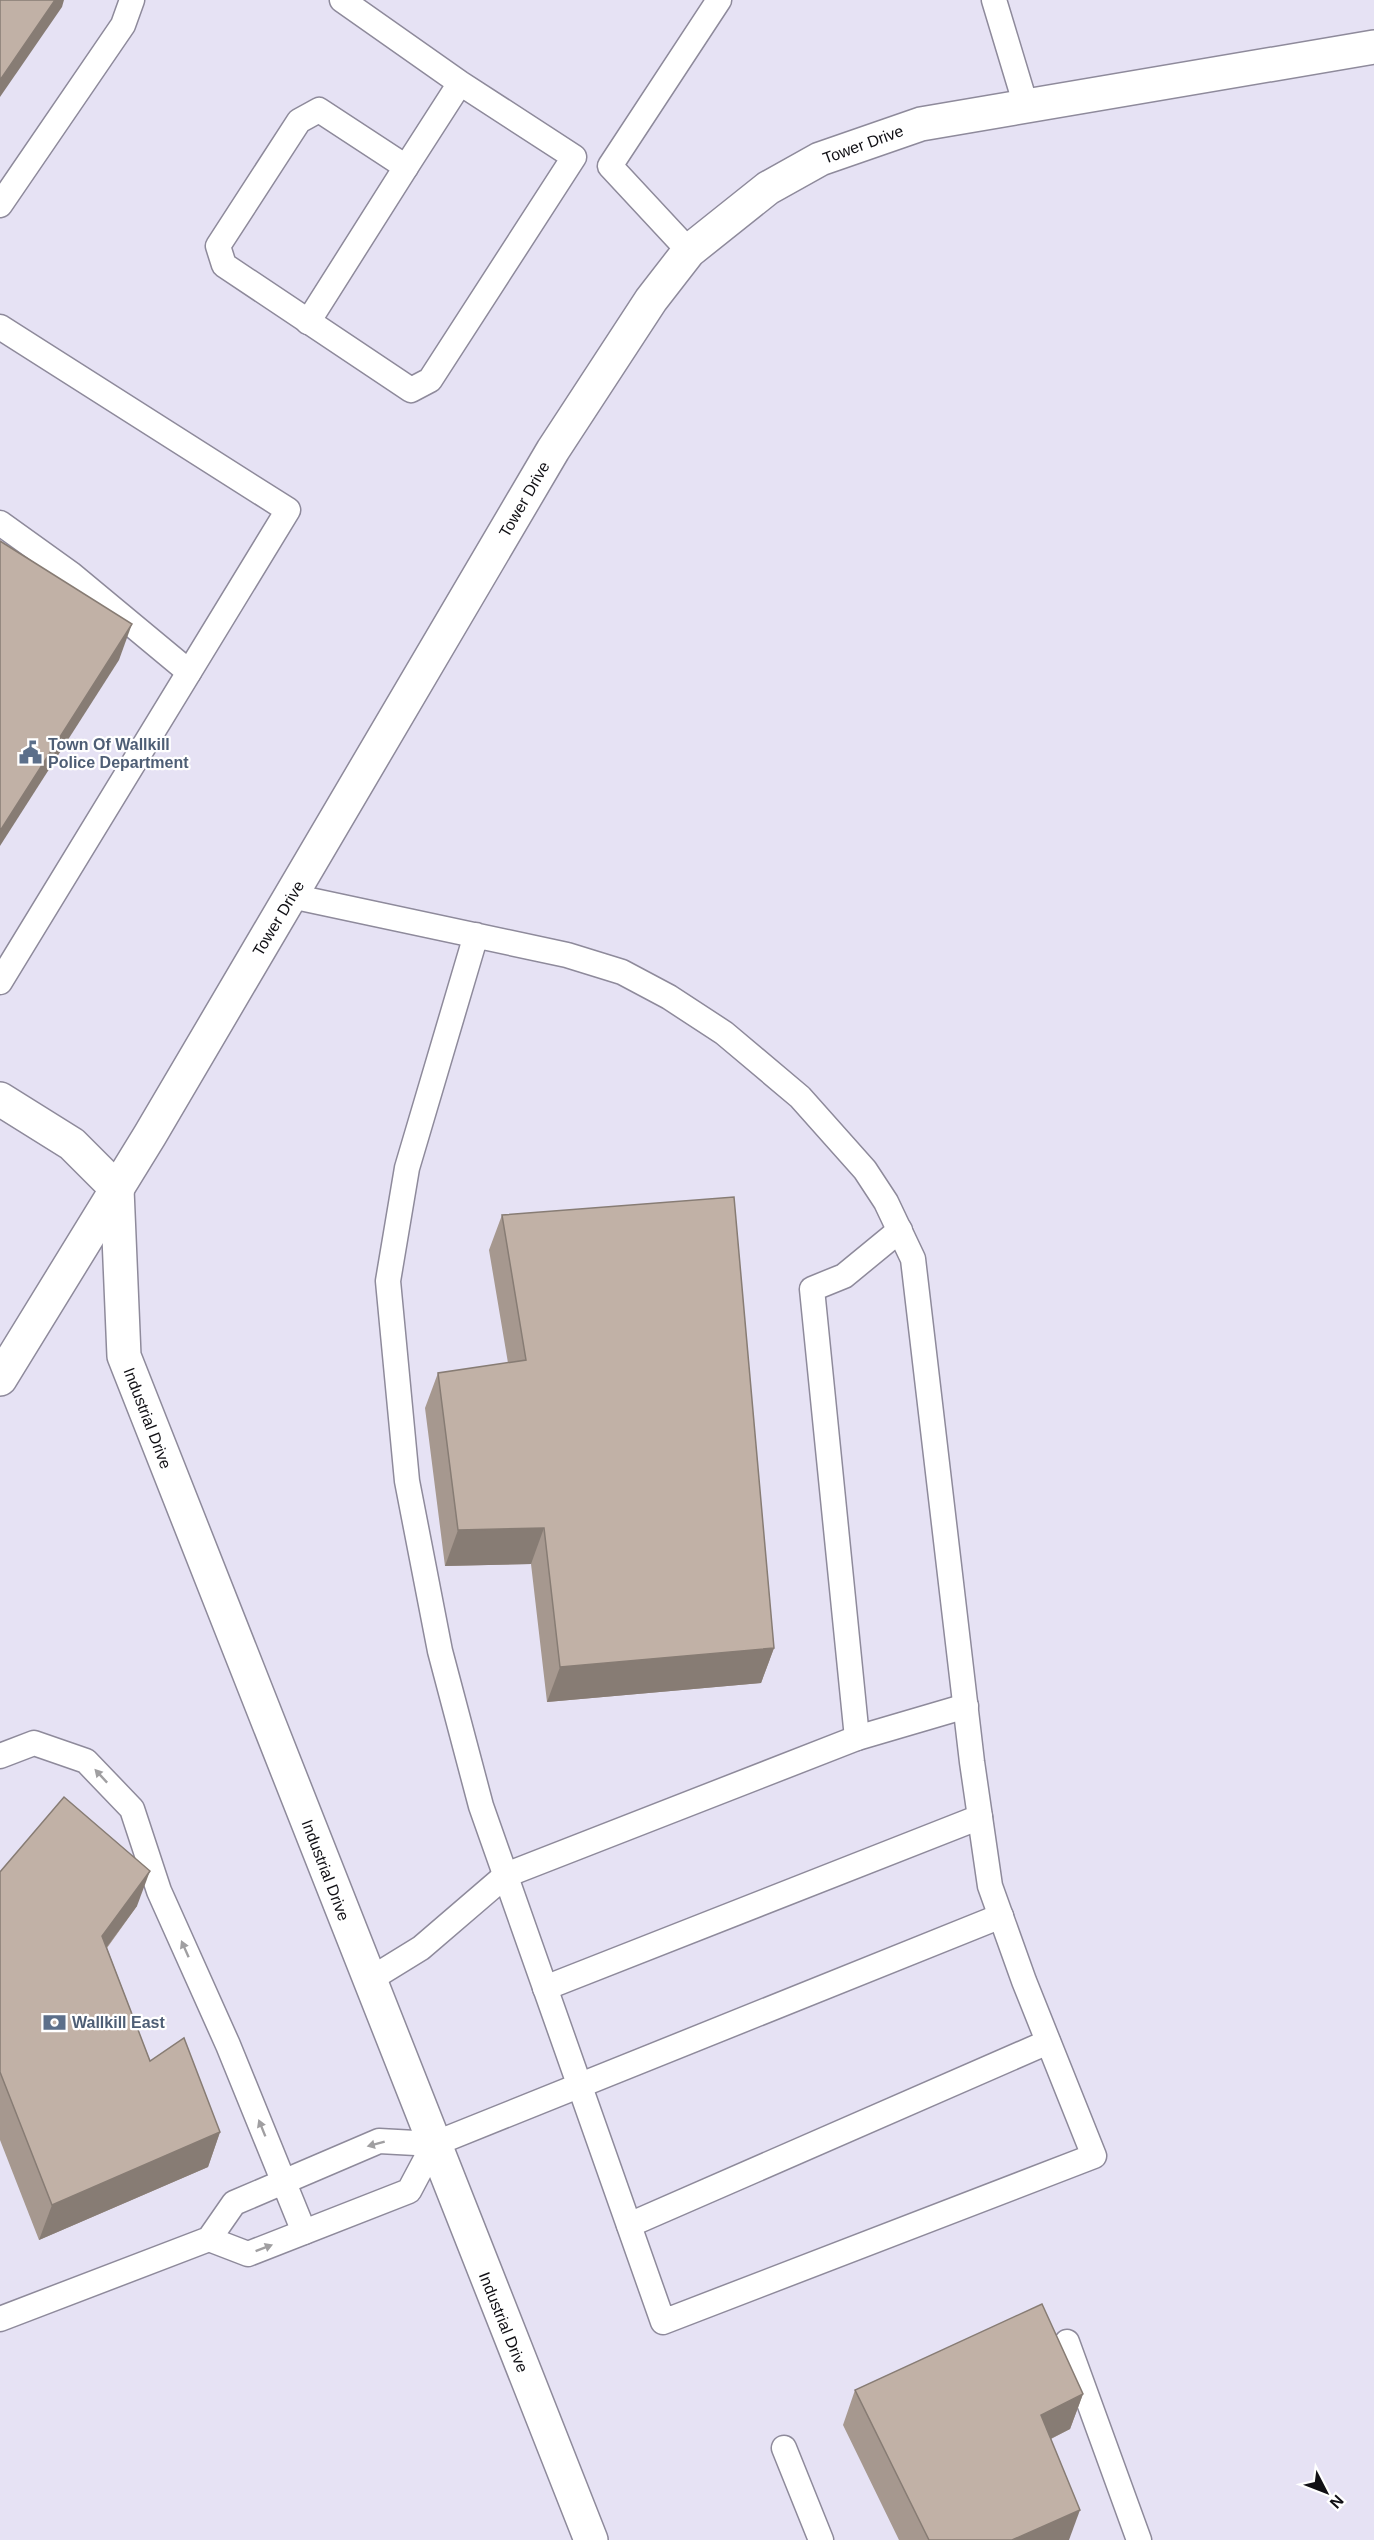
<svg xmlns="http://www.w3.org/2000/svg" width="1374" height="2540" font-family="Helvetica,sans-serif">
	<rect width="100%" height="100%" fill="#e6e2f4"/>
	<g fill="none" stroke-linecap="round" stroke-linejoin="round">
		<defs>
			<g id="lane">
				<path d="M342 0 460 83 574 157 430 380 411 390 224 265 218 246 299 121 319 110 406 167 460 83"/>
				<path d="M994 0 1026 106"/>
				<path d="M0 205 123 25 132 0"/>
				<path d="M689 251 610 166 719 0"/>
				<path d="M308 322 406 167"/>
				<path d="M0 327 288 510 0 982"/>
				<path d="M0 523 71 574 189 672"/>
				<path d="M291 896 567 955 622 972 669 997 724 1033 800 1097 865 1170 886 1202 913 1259 972 1762 990 1886 1024 1981 1094 2156 663 2322 481 1806 440 1651 407 1481 388 1281 407 1168 476 935"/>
				<path d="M900 1230 844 1276 812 1289 857 1738 966 1706"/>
				<path d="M0 1756 34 1743 86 1761 132 1809 159 1891 228 2045 304 2232"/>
				<path d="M369 1980 421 1948 506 1875 857 1738"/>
				<path d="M545 1988 980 1817"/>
				<path d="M629 2225 1048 2042"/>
				<path d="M209 2239 248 2254 409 2191 434 2144"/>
				<path d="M0 2319 209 2239 234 2203 379 2141 434 2144 1001 1916"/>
				<path d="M1067 2342 1139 2540"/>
				<path d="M784 2448 821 2540"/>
			</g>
			<path id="street" d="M0 1099 72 1144 117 1189"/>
			<g id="secondary">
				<path d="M117 1189 124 1356 591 2540"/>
				<path d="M0 1379 150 1135 553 450 651 300 689 251 768 188 820 159 921 124 1374 47"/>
			</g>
		</defs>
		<!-- lane casing -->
		<use href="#lane" stroke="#8e8a9b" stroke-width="27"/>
		<!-- street casing -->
		<use href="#street" stroke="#8e8a9b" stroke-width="36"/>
		<!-- secondary casing -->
		<use href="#secondary" stroke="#8e8a9b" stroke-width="36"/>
		<!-- lane -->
		<use href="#lane" stroke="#fff" stroke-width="24"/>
		<!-- street -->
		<use href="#street" stroke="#fff" stroke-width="33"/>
		<!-- secondary -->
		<use href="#secondary" stroke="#fff" stroke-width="33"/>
	</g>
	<!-- wall -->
	<g fill="#a6988f">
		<path d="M502 1215 774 1648 761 1683 547 1702 531 1564 445 1566 425 1408 438 1373 508 1363 489 1250Z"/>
		<path d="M0 1872 137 1906 107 1948 150 2061 220 2132 208 2167 39 2240 0 2140Z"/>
		<path d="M855 2390 1083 2394 1070 2429 1051 2439 1069 2540H899L843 2425Z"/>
	</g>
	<!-- shaded-wall -->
	<g fill="#877c74">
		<path d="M55 0H64L62 7 0 97V80Z"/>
		<path d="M132 624 119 660 0 846V831Z"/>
		<path d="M544 1528 531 1564 445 1566 458 1530Z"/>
		<path d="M774 1648 761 1683 547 1702 560 1667Z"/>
		<path d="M150 1871 137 1906 89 1971 102 1936Z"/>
		<path d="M220 2132 208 2167 39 2240 52 2205Z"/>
		<path d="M1083 2394 1070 2429 1028 2450 1041 2415Z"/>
		<path d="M1080 2510 1069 2540H1012Z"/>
	</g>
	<!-- building -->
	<g fill="#c1b1a6" stroke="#877c74" stroke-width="1.5">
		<path d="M0 0H55L0 80Z"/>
		<path d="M0 541 132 624 0 831Z"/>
		<path d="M734 1197 774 1648 560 1667 544 1528 458 1530 438 1373 526 1360 502 1215Z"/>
		<path d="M64 1797 150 1871 102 1936 150 2061 184 2038 220 2132 52 2205 0 2072V1872Z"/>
		<path d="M1042 2304 1083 2394 1041 2415 1080 2510 1012 2540H929L855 2390Z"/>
	</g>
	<!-- one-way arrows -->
	<defs><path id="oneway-solid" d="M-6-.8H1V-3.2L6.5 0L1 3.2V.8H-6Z" transform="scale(1.5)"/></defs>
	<g fill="#a09fa1">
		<use href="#oneway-solid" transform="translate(101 1776) rotate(-133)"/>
		<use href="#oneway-solid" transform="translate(185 1949) rotate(-114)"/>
		<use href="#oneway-solid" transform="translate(262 2128) rotate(-112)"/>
		<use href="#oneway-solid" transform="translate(376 2144) rotate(165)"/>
		<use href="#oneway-solid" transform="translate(264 2248) rotate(-21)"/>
	</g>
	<!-- icons -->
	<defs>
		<symbol id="civic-bare" viewBox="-9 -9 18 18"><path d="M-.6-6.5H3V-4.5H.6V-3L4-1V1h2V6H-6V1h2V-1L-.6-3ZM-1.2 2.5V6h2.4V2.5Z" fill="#5c6f8a" stroke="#fff" stroke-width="2.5" paint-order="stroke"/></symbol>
		<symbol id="bank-bare" viewBox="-9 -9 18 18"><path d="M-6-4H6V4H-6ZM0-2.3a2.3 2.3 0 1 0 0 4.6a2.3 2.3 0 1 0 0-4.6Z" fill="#5c6f8a" stroke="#fff" stroke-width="2.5" paint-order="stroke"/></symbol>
	</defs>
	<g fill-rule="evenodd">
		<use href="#civic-bare" x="14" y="736" width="33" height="33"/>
		<use href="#bank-bare" x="38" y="2006" width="33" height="33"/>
	</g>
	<g text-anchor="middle" stroke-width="4.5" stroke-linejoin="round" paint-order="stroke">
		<!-- street labels -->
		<g font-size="16" fill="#111015" stroke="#fff">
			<text transform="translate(863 144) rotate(-20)" y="6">Tower Drive</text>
			<text transform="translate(524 499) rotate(-60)" y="6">Tower Drive</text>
			<text transform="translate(278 918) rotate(-59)" y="6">Tower Drive</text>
			<text transform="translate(148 1418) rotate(69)" y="6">Industrial Drive</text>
			<text transform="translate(326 1870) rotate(69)" y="6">Industrial Drive</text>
			<text transform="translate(504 2322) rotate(68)" y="6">Industrial Drive</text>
		</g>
		<!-- service labels -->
		<g font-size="16" font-weight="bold" fill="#4e5e75" stroke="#fff" text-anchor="start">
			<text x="48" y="750">Town Of Wallkill<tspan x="48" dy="18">Police Department</tspan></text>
			<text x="72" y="2028">Wallkill East</text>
		</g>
	</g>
	<!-- north arrow -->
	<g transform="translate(1326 2492) rotate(132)" stroke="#ffffff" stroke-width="4.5" paint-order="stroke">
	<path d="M0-4.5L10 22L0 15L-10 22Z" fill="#111015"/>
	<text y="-9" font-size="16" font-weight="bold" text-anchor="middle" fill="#111015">N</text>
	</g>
</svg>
